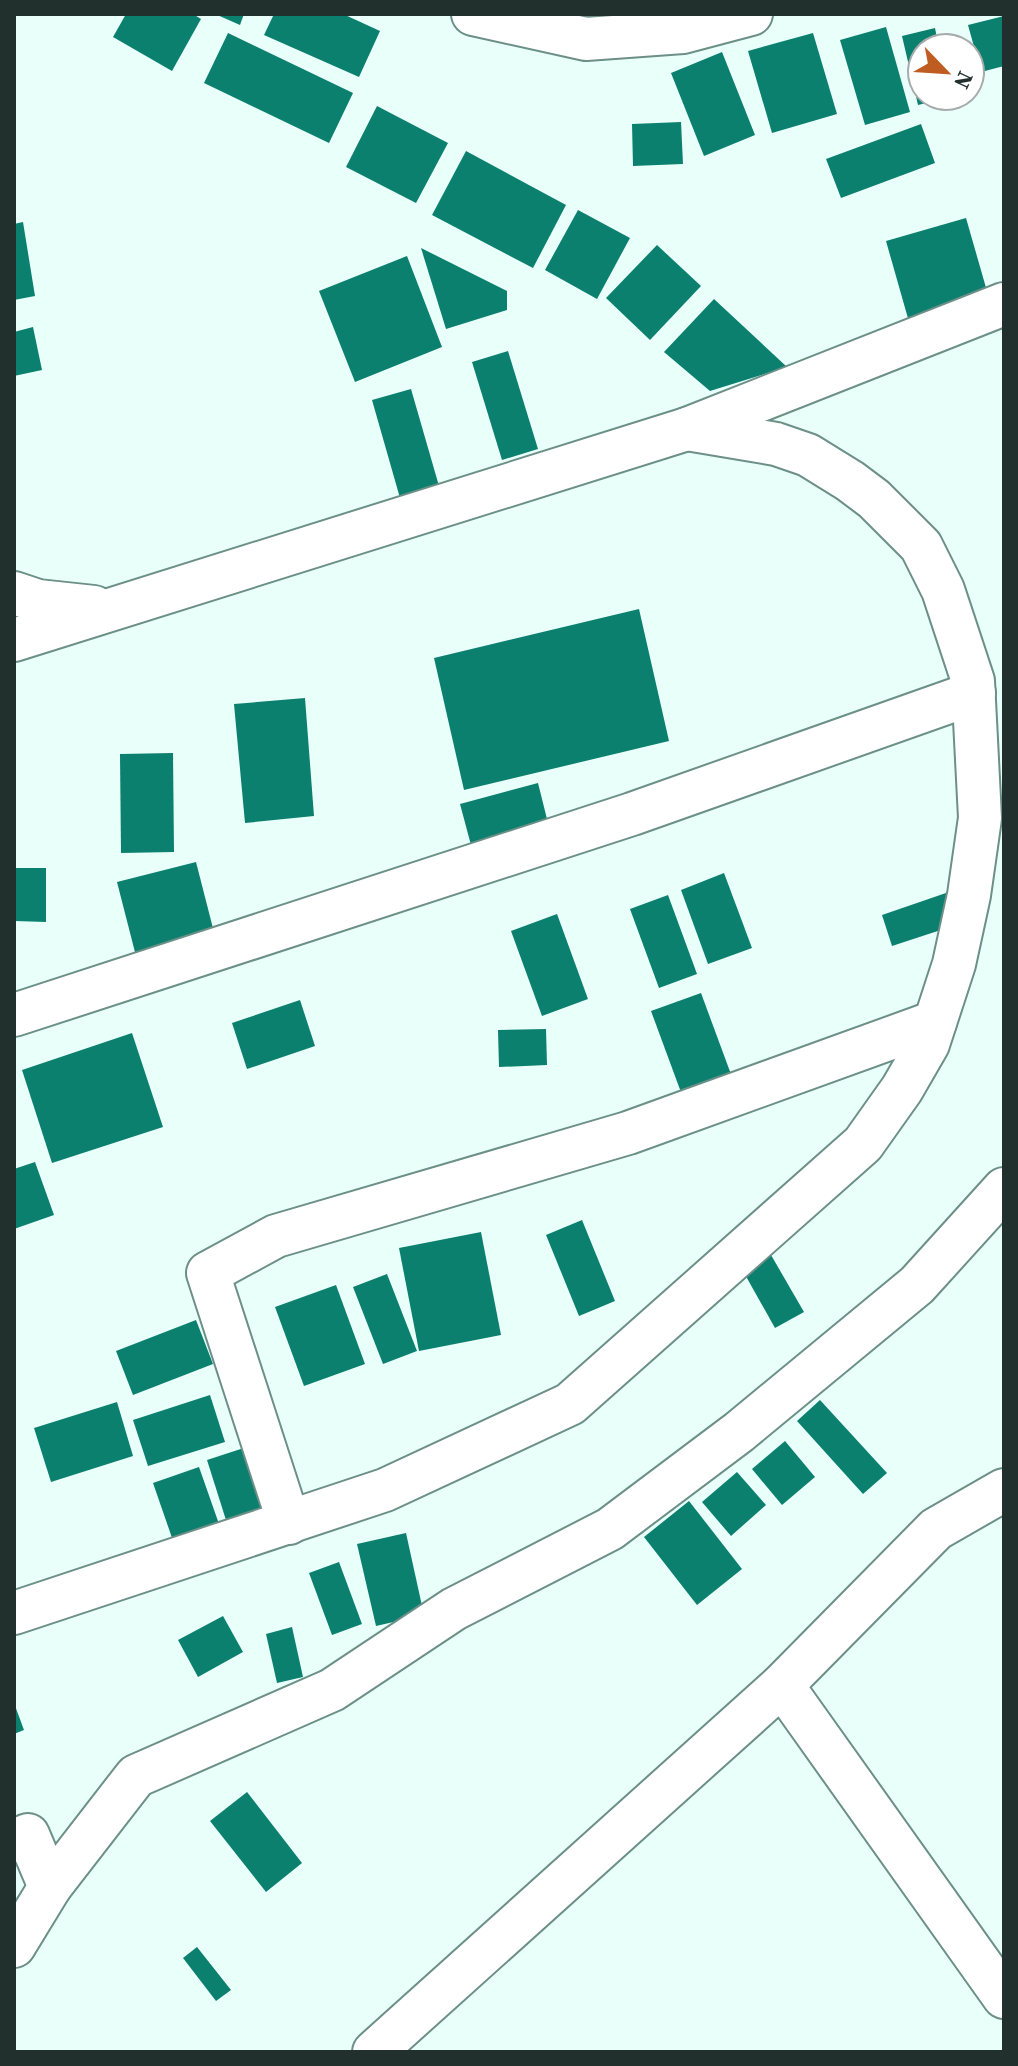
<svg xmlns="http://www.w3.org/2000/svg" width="1018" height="2066" font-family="'Source Serif 4',serif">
	<rect width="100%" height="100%" fill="#e9fffa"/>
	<!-- building -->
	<g fill="#0c806f">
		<path d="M126 14H193L201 19 172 71 113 37Z"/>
		<path d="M215 14H244L240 25Z"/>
		<path d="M274 14H343L380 31 359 77 264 35Z"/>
		<path d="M1004 16V66L981 72 968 25Z"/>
		<path d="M886 27 910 112 865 125 840 40Z"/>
		<path d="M935 28 939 48H922V96L951 97 918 105 902 36Z"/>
		<path d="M228 33 353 93 329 143 204 83Z"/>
		<path d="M813 33 837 114 772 133 748 51Z"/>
		<path d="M722 52 755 135 704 156 671 73Z"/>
		<path d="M377 106 448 143 416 203 346 167Z"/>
		<path d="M681 122 683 164 633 166 632 124Z"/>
		<path d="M921 124 935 163 841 198 826 159Z"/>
		<path d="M466 151 566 205 533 268 432 215Z"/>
		<path d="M578 210 630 238 597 299 545 270Z"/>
		<path d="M966 218 997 326 917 350 886 241Z"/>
		<path d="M23 222 35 296 14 300V224Z"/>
		<path d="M657 245 701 286 650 340 606 298Z"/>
		<path d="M421 248 507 291V310L446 329Z"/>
		<path d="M407 256 442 347 355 382 319 291Z"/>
		<path d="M714 299 787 367 710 391 664 352Z"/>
		<path d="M33 327 42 370 14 376V332Z"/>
		<path d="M508 351 538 449 502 460 472 362Z"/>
		<path d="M411 389 441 493 402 505 372 400Z"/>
		<path d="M639 609 669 741 464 790 434 658Z"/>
		<path d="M305 698 314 816 245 823 234 704Z"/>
		<path d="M173 753 174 852 121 853 120 754Z"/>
		<path d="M538 783 552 839 475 860 460 804Z"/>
		<path d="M196 862 216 940 137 960 117 882Z"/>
		<path d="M14 868H46V922L14 921Z"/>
		<path d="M724 873 752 948 708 964 681 890Z"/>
		<path d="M946 893 956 925 892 946 882 915Z"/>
		<path d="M668 895 697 974 659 988 630 909Z"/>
		<path d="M557 914 588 999 542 1016 511 931Z"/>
		<path d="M701 993 732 1077 682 1095 651 1011Z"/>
		<path d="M300 1000 315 1046 247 1069 232 1023Z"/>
		<path d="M546 1029 547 1065 499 1067 498 1030Z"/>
		<path d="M132 1033 163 1127 52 1163 22 1070Z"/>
		<path d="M35 1162 54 1215 14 1229V1169Z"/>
		<path d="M582 1220 615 1301 579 1316 546 1235Z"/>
		<path d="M481 1232 501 1335 419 1351 399 1248Z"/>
		<path d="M771 1255 804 1312 775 1328 743 1271Z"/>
		<path d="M387 1274 417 1351 383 1364 353 1287Z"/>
		<path d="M336 1285 365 1364 304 1386 275 1307Z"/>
		<path d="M196 1320 213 1364 133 1395 116 1351Z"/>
		<path d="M210 1395 225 1442 148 1466 133 1420Z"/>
		<path d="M820 1400 887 1473 863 1494 797 1421Z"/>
		<path d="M117 1402 133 1456 51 1482 34 1428Z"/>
		<path d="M785 1441 815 1477 782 1505 752 1469Z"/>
		<path d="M259 1443 285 1521 232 1539 207 1460Z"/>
		<path d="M199 1467 225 1541 179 1558 153 1483Z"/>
		<path d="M737 1472 766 1505 731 1536 702 1502Z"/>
		<path d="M689 1501 742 1569 697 1605 644 1537Z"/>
		<path d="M406 1533 424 1615 376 1626 357 1544Z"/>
		<path d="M339 1562 362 1624 332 1635 309 1573Z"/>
		<path d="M223 1616 243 1652 198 1677 178 1640Z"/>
		<path d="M292 1627 303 1677 277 1683 266 1634Z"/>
		<path d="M14 1703 24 1730 14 1734Z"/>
		<path d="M247 1792 302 1863 266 1892 210 1821Z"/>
		<path d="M197 1947 231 1990 216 2001 183 1958Z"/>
	</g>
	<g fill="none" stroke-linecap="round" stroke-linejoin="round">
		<defs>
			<g id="minor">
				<path d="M473 14 586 39 683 32 751 14"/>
				<path d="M14 593 38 601 94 607"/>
				<path d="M14 640 687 429 1004 304"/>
				<path d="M14 1015 632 814 974 693"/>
				<path d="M289 1523 208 1273 276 1236 628 1133 935 1022"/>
				<path d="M14 1613 385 1490 570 1404 863 1144 902 1089 928 1044 954 964 969 895 980 818 973 681 943 590 921 546 874 499 850 481 808 455 776 444 687 429"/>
				<path d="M782 1685 936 1529 1004 1490"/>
				<path d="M14 1841 28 1835 50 1887"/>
				<path d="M14 1946 50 1887 136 1776 332 1690 454 1609 610 1529 739 1432 917 1285 1004 1189"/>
				<path d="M374 2052 782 1685 1004 1997"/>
			</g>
		</defs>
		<!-- minor casing -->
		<use href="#minor" stroke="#6c8f87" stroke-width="46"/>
		<!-- minor -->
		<use href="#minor" stroke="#fff" stroke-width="42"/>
	</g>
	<!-- border -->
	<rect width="1018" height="2066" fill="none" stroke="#22302d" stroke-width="32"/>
	<!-- north arrow -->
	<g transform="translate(946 72) rotate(115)"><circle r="38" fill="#ffffff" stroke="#a7acab" stroke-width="2"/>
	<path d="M0-6L14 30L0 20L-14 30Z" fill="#be5c22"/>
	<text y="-12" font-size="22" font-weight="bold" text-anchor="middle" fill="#22302d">N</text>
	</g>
</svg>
